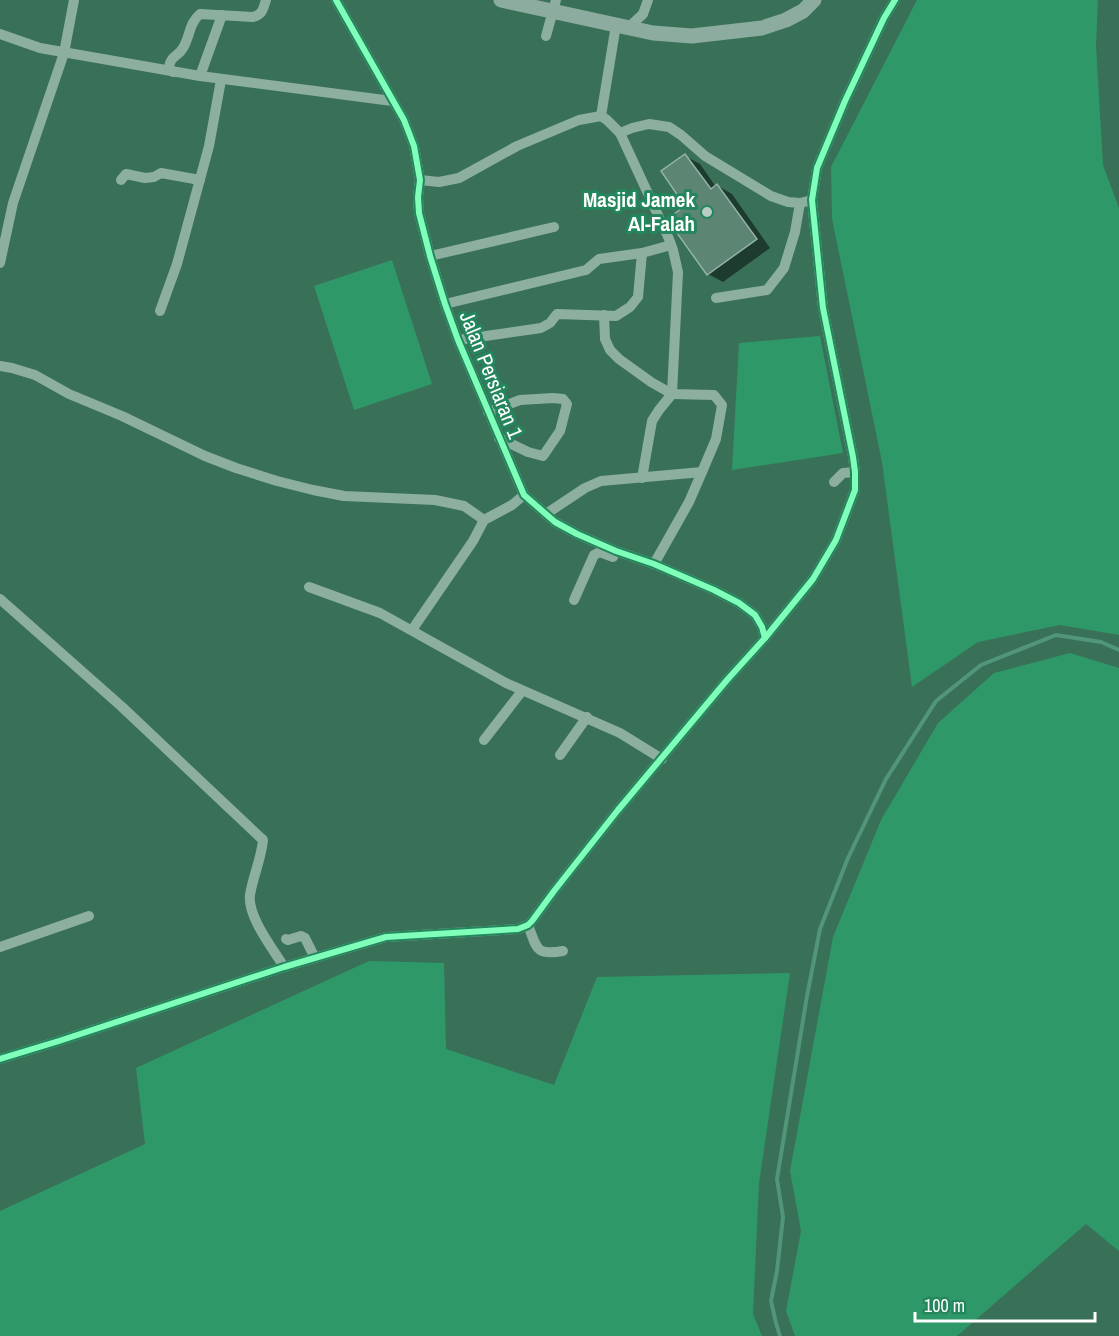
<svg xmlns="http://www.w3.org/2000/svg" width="1119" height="1336" font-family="'Archivo Narrow',sans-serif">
	<rect width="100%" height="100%" fill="#397058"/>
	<!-- green -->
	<g fill="#2f9869">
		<path d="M917 0H1098L1096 46 1103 165 1119 208V635L1060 625 978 642 912 687 882 462 832 219 831 167Z"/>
		<path d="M392 260 432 384 354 410 314 286Z"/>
		<path d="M820 336 843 453 732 470 739 343Z"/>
		<path d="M1070 653 1119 668V1251L1086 1224 957 1336H795L786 1311 801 1231 790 1171 833 937 881 820 938 723 994 673Z"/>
		<path d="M369 961 444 963 446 1049 554 1085 597 977 790 973 759 1183 753 1314 762 1336H0V1211L145 1144 136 1068Z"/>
	</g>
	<!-- shadow -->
	<path fill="#0007" d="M685 156 700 164 716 187 718 186 732 194 770 248 723 282 708 274 688 206Z"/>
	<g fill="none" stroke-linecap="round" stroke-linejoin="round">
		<!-- stream -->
		<path stroke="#529679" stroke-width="4" d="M780 1336 776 1323 771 1301 777 1271 783 1217 777 1179 807 996 820 929 848 858 886 779 936 701 981 665 1056 635 1101 642 1119 650"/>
	</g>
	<!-- building -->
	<path fill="#5c8573" stroke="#93b4a6" stroke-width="1.5" d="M685 154 711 189 717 184 757 239 707 275 667 219 685 206 661 171Z"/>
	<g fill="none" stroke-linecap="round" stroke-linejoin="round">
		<!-- minor -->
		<g stroke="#8caf9f" stroke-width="10">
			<path d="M336 0 404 120 414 146 420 180 418 197 419 213 430 256 445 304 458 340 524 495 555 522 577 534 616 551 654 564 714 590 739 603 755 615 762 627 765 638"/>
			<path d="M628 28 643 14 648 0"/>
			<path d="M0 34 40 48 200 76 392 101"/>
			<path d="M546 36 556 0"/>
			<path d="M173 72 169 67C171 55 178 57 183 48 190 37 189 23 200 14L253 17C263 14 263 9 266 0"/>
			<path d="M200 76 222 15"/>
			<path d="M601 116 616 25"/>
			<path d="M620 133 669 239 673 250 678 272 672 394 659 410 652 421 642 478"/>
			<path d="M121 180 126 174 145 178 154 177 161 173 200 180"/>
			<path d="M420 180 439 182 459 178 517 146 579 120 601 116 607 120 620 133 632 128 649 124 669 127 681 135 705 156 771 196 788 202 800 203 812 200"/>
			<path d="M430 256 554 227"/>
			<path d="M0 263 13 203 64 53 74 0"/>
			<path d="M716 298 767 290 784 268 795 232 800 203"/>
			<path d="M445 304 586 270 599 259 642 253 671 245"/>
			<path d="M160 311 177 264 209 146 221 80"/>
			<path d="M604 315 605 339 610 350 619 359 651 382 672 394 714 395 722 405 716 439 702 472 689 502 654 564"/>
			<path d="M458 340 541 328 550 323 557 314 616 316 630 307 638 297 642 253"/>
			<path d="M0 366 12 368 35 375 69 394 122 416 205 456 236 468 277 481 313 490 344 496 435 500 464 506 484 520"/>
			<path d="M488 412 520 400 553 398 563 399 567 404 560 431 543 456 528 452 499 438"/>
			<path d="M834 482 843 473 855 472"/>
			<path d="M546 514 585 488 601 481 702 472"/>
			<path d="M309 587 380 613 506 683 620 733 662 759"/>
			<path d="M0 599 121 706 263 840C261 860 253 876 250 895 247 916 273 949 284 967"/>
			<path d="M574 600 594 555 600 552 613 557 614 554"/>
			<path d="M412 630 473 541 484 520 512 505 524 495"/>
			<path d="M484 740 522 691"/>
			<path d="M560 755 587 717"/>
			<path d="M528 925C537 948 535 956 563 951"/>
			<path d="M286 939 288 940 301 936 305 938 315 958"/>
			<path d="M0 947 89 916"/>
			<path d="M0 1059 59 1041 284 967 386 937 518 929 528 925 532 921 554 891 618 810 727 680 765 638 813 579 836 540 855 490V472L853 457 823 308 812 200 817 168 845 101 884 18 895 0"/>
		</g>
		<!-- major -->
		<path stroke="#8bac9e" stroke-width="15" d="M501 0 653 33 692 36 762 28 786 20 803 11 814 0"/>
		<defs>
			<g id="cycleway">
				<path d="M336 0 404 120 414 146 420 180 418 197 419 213 430 256 445 304 458 340 524 495 555 522 577 534 616 551 654 564 714 590 739 603 755 615 762 627 765 638"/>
				<path d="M0 1059 59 1041 284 967 386 937 518 929 528 925 532 921 554 891 618 810 727 680 765 638 813 579 836 540 855 490V472L853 457 823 308 812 200 817 168 845 101 884 18 895 0"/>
			</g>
		</defs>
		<!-- cycleway casing -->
		<use href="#cycleway" stroke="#23865c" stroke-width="10"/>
		<!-- cycleway -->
		<use href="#cycleway" stroke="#80ffba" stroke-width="6"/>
	</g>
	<!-- markers -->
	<circle fill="#bacdc5" stroke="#23865c" stroke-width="2" cx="707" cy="212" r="6"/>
	<g text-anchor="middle" stroke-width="6" stroke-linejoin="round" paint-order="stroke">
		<!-- poi labels -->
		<g font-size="21" font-weight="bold" fill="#fff" stroke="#23865c" text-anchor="end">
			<text x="695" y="207">Masjid Jamek<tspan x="695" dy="24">Al-Falah</tspan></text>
		</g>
		<!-- street labels -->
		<g font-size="21" fill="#fff" stroke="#23865c">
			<text transform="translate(491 375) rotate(68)" y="7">Jalan Persiaran 1</text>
		</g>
	</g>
	<!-- scale -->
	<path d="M915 1312v9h180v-9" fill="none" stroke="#ffffff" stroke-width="3"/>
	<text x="924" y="1312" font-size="18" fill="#ffffff" stroke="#23865c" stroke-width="4.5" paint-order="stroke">100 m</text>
</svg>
